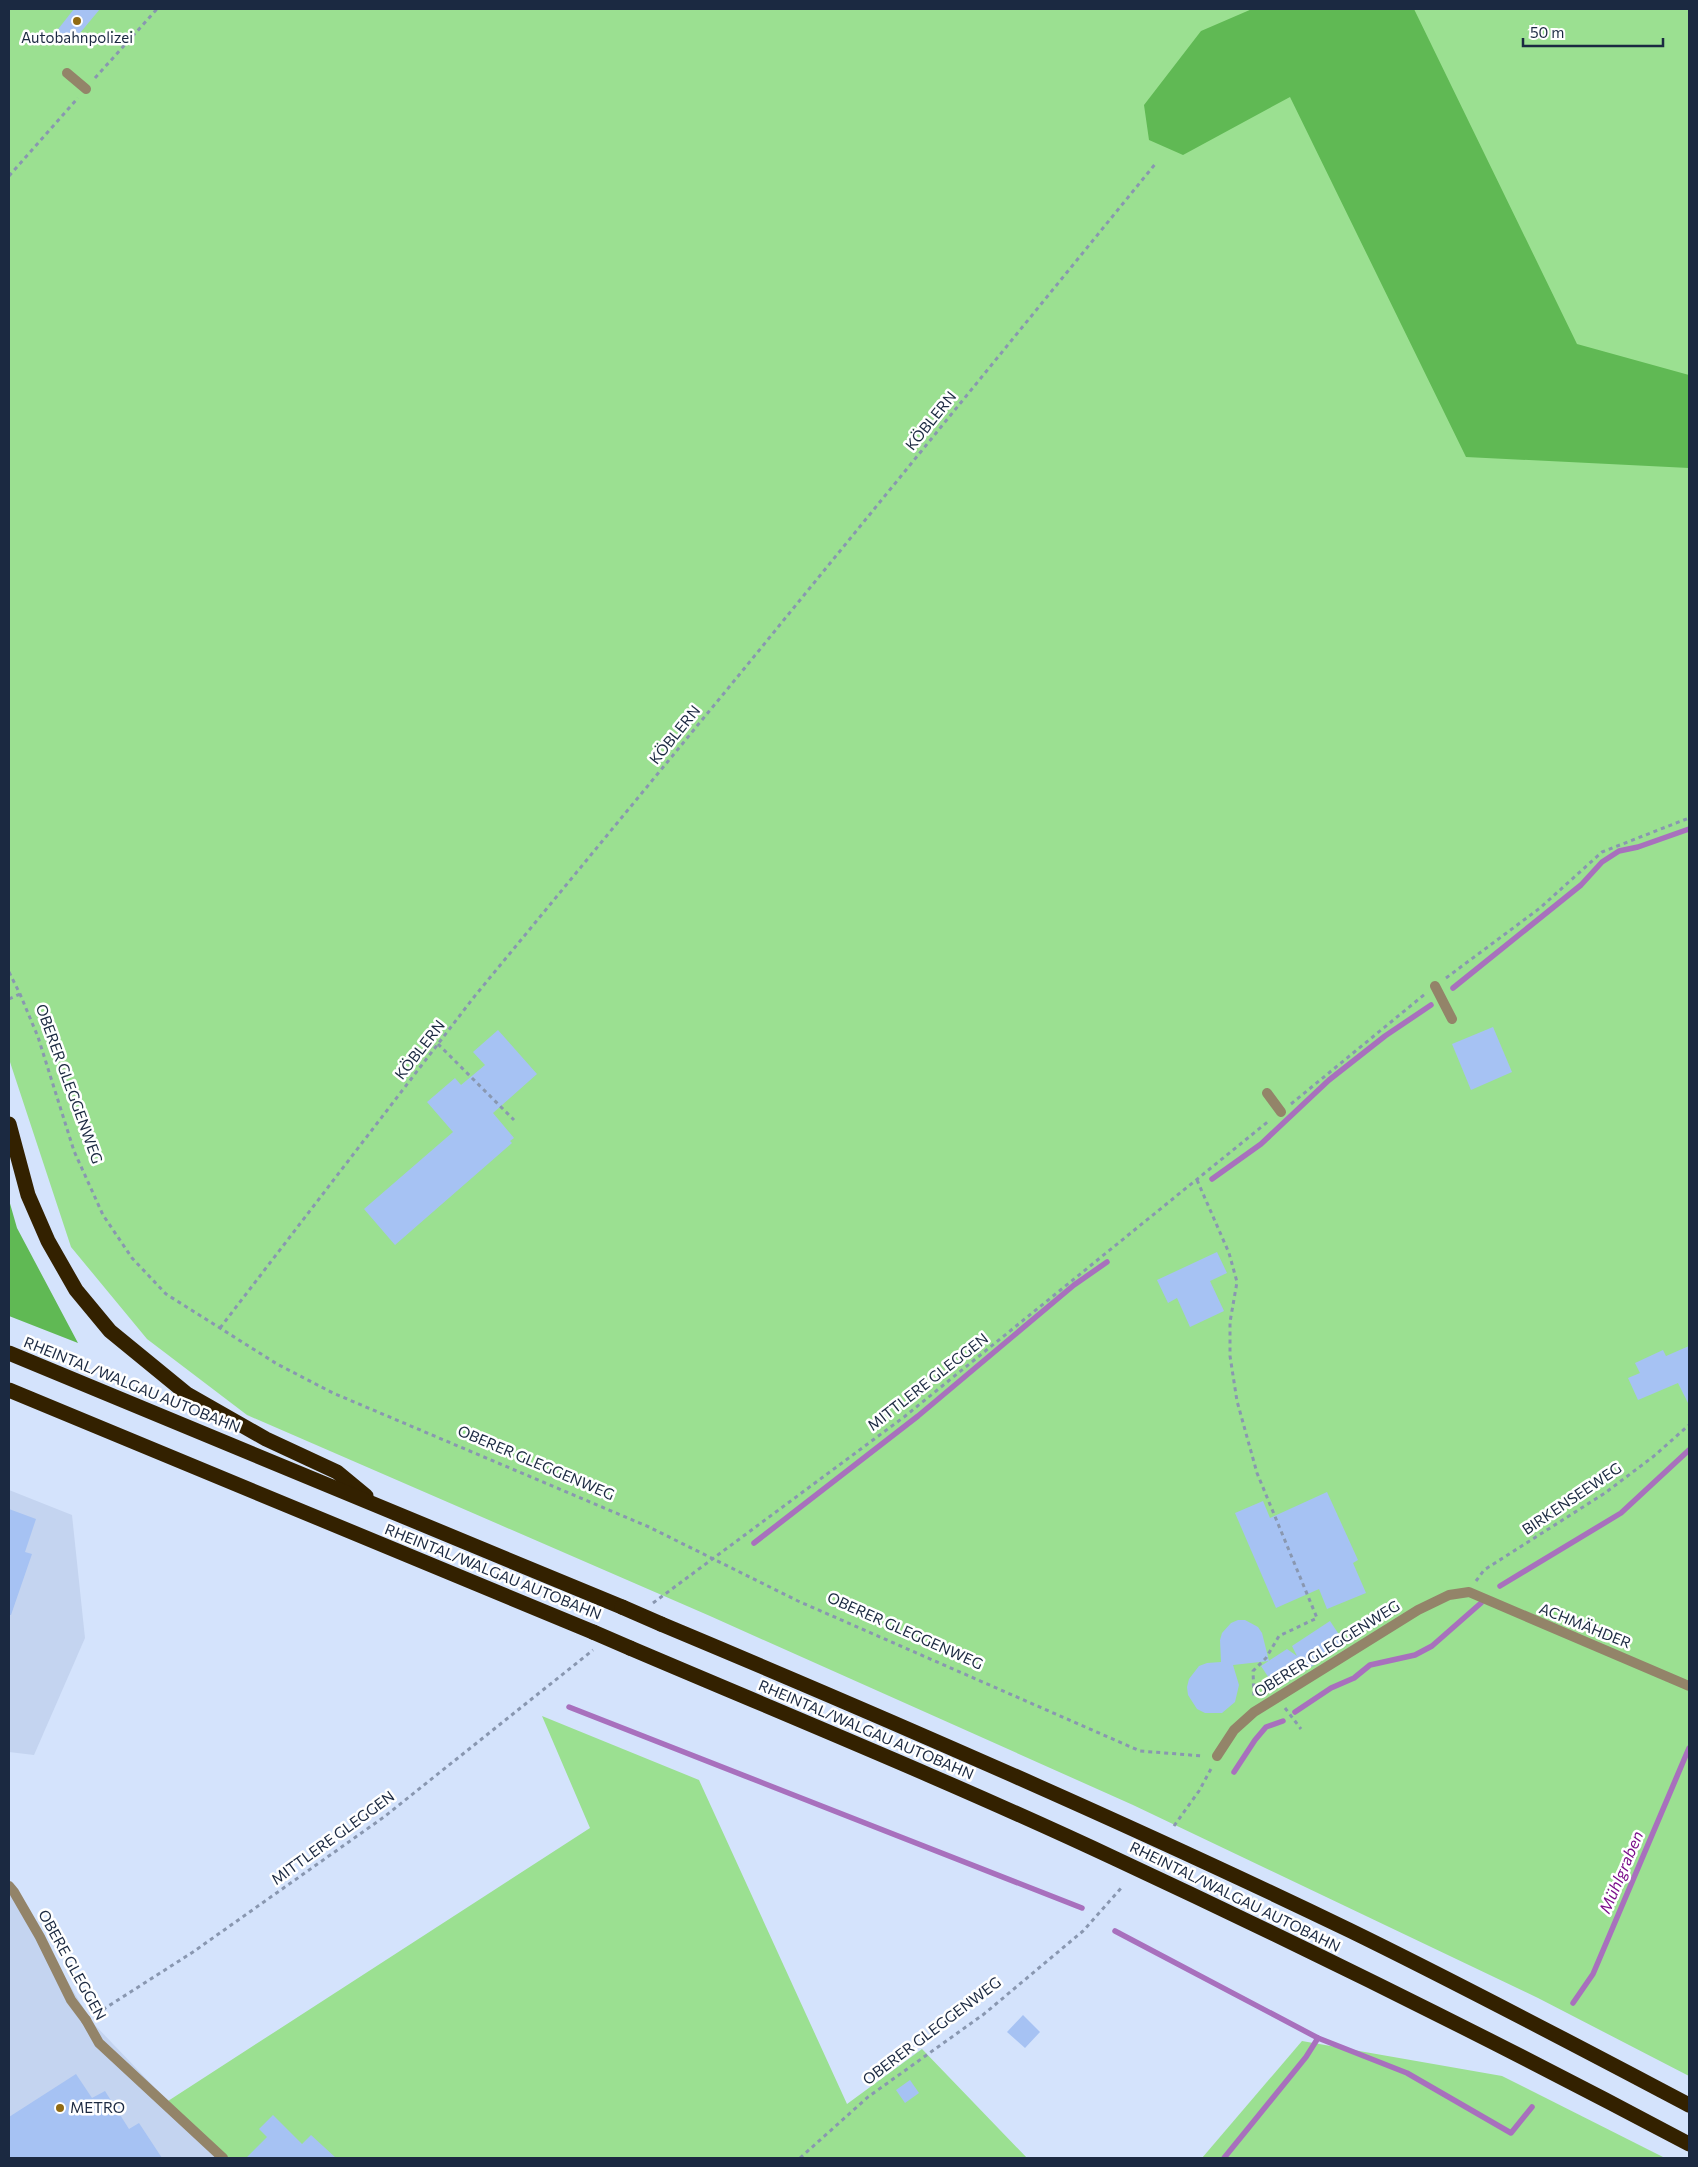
<svg xmlns="http://www.w3.org/2000/svg" width="1698" height="2167" font-family="Commissioner,sans-serif">
	<rect width="100%" height="100%" fill="#d4e3fc"/>
	<!-- built -->
	<g fill="#c4d4f0">
		<path d="M9 1490 72 1515 85 1638 34 1755 9 1752Z"/>
		<path d="M9 1882 91 2021 222 2158H9Z"/>
	</g>
	<!-- green -->
	<g fill="#9be091">
		<path d="M9 9H1689V2076L1538 1998 1133 1805 710 1616 247 1415 147 1339 71 1247 9 1059Z"/>
		<path d="M542 1716 699 1780 847 2104 922 2049 1027 2158H222L168 2101 590 1828Z"/>
		<path d="M1302 2041 1502 2076 1665 2158H1202Z"/>
	</g>
	<!-- forest -->
	<g fill="#60b954">
		<path d="M1252 9H1414L1577 344 1689 375V468L1466 457 1290 97 1183 155 1149 140 1144 105 1201 31Z"/>
		<path d="M9 1200 17 1228 78 1343 9 1316Z"/>
	</g>
	<g fill="none" stroke-linecap="round" stroke-linejoin="round">
		<!-- stream -->
		<g stroke="#a870bd" stroke-width="5.5">
			<path d="M1453 988 1581 885 1602 862 1619 851 1638 847 1689 829"/>
			<path d="M1212 1179 1261 1144 1329 1080 1385 1036 1431 1005"/>
			<path d="M754 1543 918 1416 1074 1285 1107 1262"/>
			<path d="M1500 1586 1621 1513 1689 1450"/>
			<path d="M569 1707 1082 1908"/>
			<path d="M1295 1712 1331 1688 1354 1678 1370 1665 1415 1655 1432 1646 1481 1603"/>
			<path d="M1234 1772 1255 1740 1266 1727 1283 1721"/>
			<path d="M1115 1931 1318 2038 1407 2073 1511 2133 1532 2107"/>
			<path d="M1573 2003 1593 1974 1689 1748"/>
			<path d="M1224 2158 1306 2057 1318 2038"/>
		</g>
	</g>
	<!-- building -->
	<g fill="#a6c2f3">
		<path d="M74 9H100L70 45 55 33Z"/>
		<path d="M1493 1027 1512 1072 1471 1090 1452 1044Z"/>
		<path d="M498 1030 537 1074 493 1113 514 1138 510 1141 512 1143 395 1245 364 1209 453 1132 427 1102 455 1078 461 1085 485 1065 473 1052Z"/>
		<path d="M1217 1252 1227 1273 1210 1281 1224 1311 1190 1327 1177 1298 1168 1303 1157 1280Z"/>
		<path d="M1689 1346V1405L1678 1383 1638 1400 1628 1378 1640 1373 1635 1363 1663 1350 1666 1356Z"/>
		<path d="M1327 1492 1358 1560 1353 1563 1366 1593 1327 1609 1319 1589 1276 1608 1235 1513 1263 1501 1270 1518Z"/>
		<path d="M9 1509 36 1519 25 1552 32 1554 11 1615H9Z"/>
		<path d="M1238 1620H1245L1258 1627 1262 1633 1269 1661 1233 1665 1239 1685 1235 1702 1222 1713H1205L1197 1709 1188 1695 1187 1687 1189 1679 1199 1666 1207 1663 1221 1662 1220 1640 1222 1633 1231 1623Z"/>
		<path d="M1330 1621 1346 1645 1276 1689 1261 1666 1287 1649 1297 1656 1292 1646Z"/>
		<path d="M1023 2015 1040 2032 1025 2048 1007 2032Z"/>
		<path d="M76 2074 92 2098 105 2091 129 2129 139 2123 162 2158H9V2117Z"/>
		<path d="M910 2080 919 2093 905 2103 896 2090Z"/>
		<path d="M273 2115 302 2144 311 2135 336 2158H246L267 2137 259 2129Z"/>
	</g>
	<g fill="none" stroke-linecap="round" stroke-linejoin="round">
		<!-- path -->
		<g stroke="#8997b0" stroke-width="3" stroke-dasharray="4 4" stroke-linecap="butt">
			<path d="M95 78 157 9"/>
			<path d="M9 176 78 98"/>
			<path d="M9 972 20 994 38 1037 74 1151 103 1215 132 1258 166 1294 277 1364 333 1393 649 1527 798 1601 1140 1751 1203 1756"/>
			<path d="M1446 978 1540 908 1602 852 1689 818"/>
			<path d="M9 999 20 994"/>
			<path d="M438 1044 514 1120"/>
			<path d="M1291 1104 1425 994"/>
			<path d="M1197 1180 1229 1253 1237 1282 1230 1322V1356L1237 1401 1257 1473 1317 1618 1279 1636 1266 1658 1253 1671 1254 1696"/>
			<path d="M220 1328 474 997 739 675 1156 163"/>
			<path d="M1476 1581 1484 1570 1605 1493 1654 1456 1689 1425"/>
			<path d="M653 1603 904 1417 1270 1120"/>
			<path d="M1285 1708 1301 1729"/>
			<path d="M1174 1826 1199 1791 1212 1767"/>
			<path d="M96 2014 193 1952 384 1817 593 1650"/>
			<path d="M800 2158 868 2097 984 2014 1083 1931 1123 1886"/>
		</g>
		<!-- service -->
		<g stroke="#938469" stroke-width="10">
			<path d="M67 73 86 89"/>
			<path d="M1435 986 1452 1019"/>
			<path d="M1267 1093 1281 1112"/>
			<path d="M86 2020 99 2043 223 2158"/>
		</g>
		<!-- minor -->
		<g stroke="#938469" stroke-width="10">
			<path d="M1217 1756 1234 1730 1254 1712 1418 1610 1449 1595 1469 1592 1689 1686"/>
			<path d="M9 1886 14 1892 40 1937 71 2000 86 2020"/>
		</g>
		<!-- motorway -->
		<g stroke="#332100" stroke-width="15">
			<path d="M9 1124 28 1195 48 1241 76 1290 110 1331 187 1394 266 1439 337 1472 366 1496"/>
			<path d="M9 1353 622 1607"/>
			<path d="M9 1390 593 1632"/>
			<path d="M661 1624C893 1721 1123 1821 1349 1930 1464 1986 1577 2046 1689 2105"/>
			<path d="M630 1648C792 1717 956 1784 1116 1859 1309 1949 1501 2044 1689 2144"/>
		</g>
		<!-- motorway-bridge -->
		<g stroke="#332100" stroke-width="15">
			<path d="M622 1607 661 1624"/>
			<path d="M593 1632 630 1648"/>
		</g>
	</g>
	<!-- markers -->
	<g fill="#926b13" stroke="#fff" stroke-width="2">
		<circle cx="77" cy="21" r="5"/>
		<circle cx="60" cy="2108" r="5"/>
	</g>
	<g text-anchor="middle" stroke-width="5" stroke-linejoin="round" paint-order="stroke">
		<!-- poi labels -->
		<g font-size="15" fill="#1b2941" stroke="#fff">
			<text x="77" y="43">Autobahnpolizei</text>
			<text x="70" y="2113" text-anchor="start">METRO</text>
		</g>
		<!-- street labels -->
		<g font-size="15" fill="#1b2941" stroke="#fff">
			<text transform="translate(931 421) rotate(-51)" y="5">KÖBLERN</text>
			<text transform="translate(675 735) rotate(-51)" y="5">KÖBLERN</text>
			<text transform="translate(420 1050) rotate(-52)" y="5">KÖBLERN</text>
			<text transform="translate(69 1084) rotate(70)" y="5">OBERER GLEGGENWEG</text>
			<text transform="translate(928 1382) rotate(-38)" y="5">MITTLERE GLEGGEN</text>
			<text transform="translate(132 1385) rotate(22)" y="5">RHEINTAL/WALGAU AUTOBAHN</text>
			<text transform="translate(536 1463) rotate(23)" y="5">OBERER GLEGGENWEG</text>
			<text transform="translate(1572 1499) rotate(-34)" y="5">BIRKENSEEWEG</text>
			<text transform="translate(493 1572) rotate(22)" y="5">RHEINTAL/WALGAU AUTOBAHN</text>
			<text transform="translate(1585 1626) rotate(22)" y="5">ACHMÄHDER</text>
			<text transform="translate(905 1631) rotate(24)" y="5">OBERER GLEGGENWEG</text>
			<text transform="translate(1327 1649) rotate(-32)" y="5">OBERER GLEGGENWEG</text>
			<text transform="translate(866 1730) rotate(23)" y="5">RHEINTAL/WALGAU AUTOBAHN</text>
			<text transform="translate(333 1838) rotate(-36)" y="5">MITTLERE GLEGGEN</text>
			<text transform="translate(1235 1897) rotate(26)" y="5">RHEINTAL/WALGAU AUTOBAHN</text>
			<text transform="translate(72 1965) rotate(61)" y="5">OBERE GLEGGEN</text>
			<text transform="translate(932 2031) rotate(-37)" y="5">OBERER GLEGGENWEG</text>
		</g>
		<!-- water labels -->
		<g font-size="16" font-style="italic" fill="#7c108c" stroke="#fff">
			<text transform="translate(1621 1872) rotate(-67)" y="6">Mühlgraben</text>
		</g>
	</g>
	<!-- border -->
	<rect width="1698" height="2167" fill="none" stroke="#1b2941" stroke-width="20"/>
	<!-- scale -->
	<path d="M1523 38v8h140v-8" fill="none" stroke="#1b2941" stroke-width="2.5"/>
	<text x="1530" y="38" font-size="15" fill="#1b2941" stroke="#ffffff" stroke-width="4" paint-order="stroke">50 m</text>
</svg>
